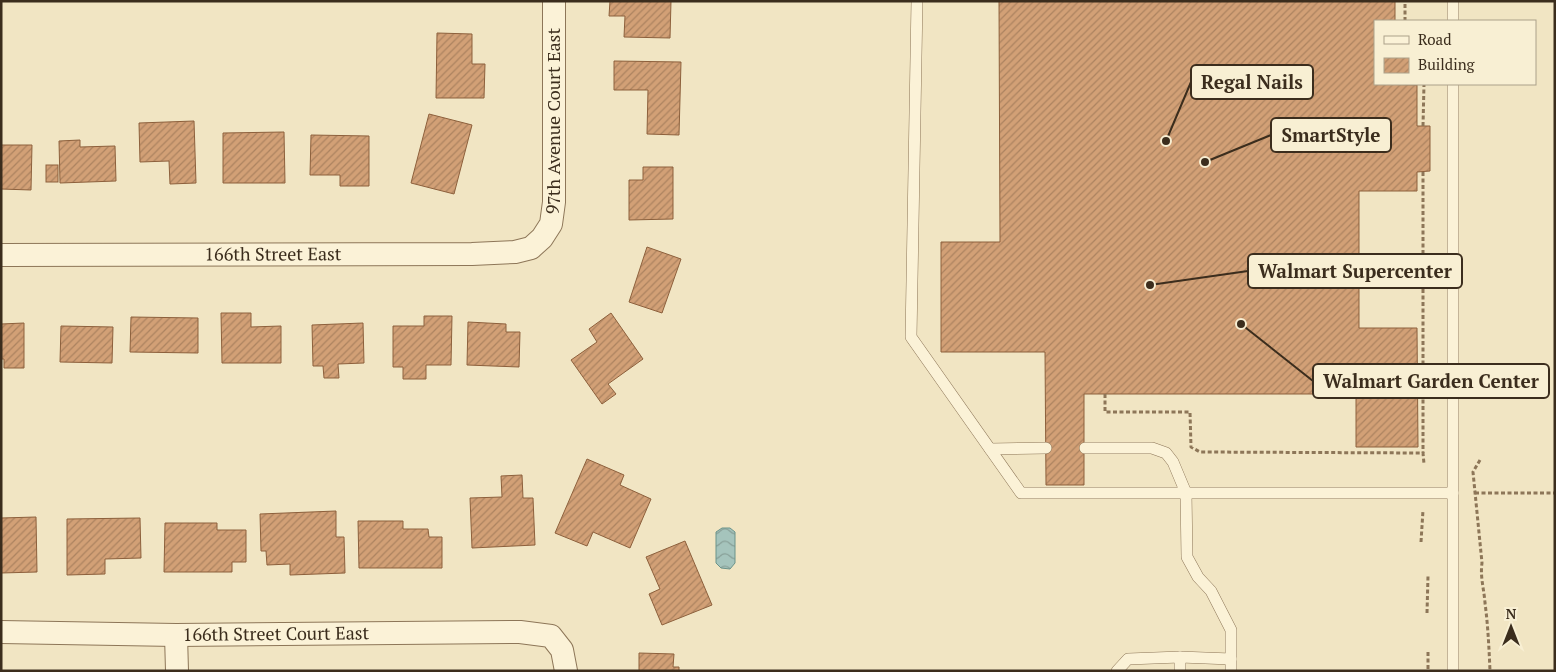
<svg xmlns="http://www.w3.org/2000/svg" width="1556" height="672" font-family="'PT Serif',serif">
	<defs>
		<pattern id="water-waves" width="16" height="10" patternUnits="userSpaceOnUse" patternTransform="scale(1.25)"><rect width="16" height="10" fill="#a5c4bc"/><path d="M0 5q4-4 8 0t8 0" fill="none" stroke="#88a098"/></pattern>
		<pattern id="building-hatch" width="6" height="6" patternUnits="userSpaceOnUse" patternTransform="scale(1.25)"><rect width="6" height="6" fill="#d2a076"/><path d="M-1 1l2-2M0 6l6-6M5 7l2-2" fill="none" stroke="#ac8360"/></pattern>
	</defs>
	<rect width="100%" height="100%" fill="#f1e5c3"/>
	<!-- water -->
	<path fill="url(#water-waves)" stroke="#6b938a" d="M722 528H730L735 532V563L730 569 721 568 716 563V532Z"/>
	<!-- building -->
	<g fill="url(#building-hatch)" stroke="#8d603c">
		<path d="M610 1H671L670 38 624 37 625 16H609Z"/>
		<path d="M999 1H1395V21H1375V84L1417 85V126H1430V171L1417 172V191H1359V328H1417L1418 447H1356V394H1084V485H1046L1045 352H941V242H1000Z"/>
		<path d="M437 33 472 34V64H485L484 98H436Z"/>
		<path d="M614 61 681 62 679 135 647 134 648 90H614Z"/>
		<path d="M429 114 472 125 454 194 411 183Z"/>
		<path d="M194 121 196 183 170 184 169 161 140 162 139 123Z"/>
		<path d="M284 132 285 183H223V133Z"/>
		<path d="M311 135 369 136V186H340V175H310Z"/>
		<path d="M80 140V147L115 146 116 181 60 183 59 141Z"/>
		<path d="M1 145H32L31 190 1 189Z"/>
		<rect x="46" y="165" width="12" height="17"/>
		<path d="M643 167H673V219L629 220V180H643Z"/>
		<path d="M647 247 681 259 662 313 629 302Z"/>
		<path d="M221 313H251V327L281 326V363H222Z"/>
		<path d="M611 313 643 359 608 384 616 394 602 404 571 360 597 342 589 329Z"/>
		<path d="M424 316H452L451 365H426V379H403V367H393V326H424Z"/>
		<path d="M131 317 198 318V353L130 352Z"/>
		<path d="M468 322 506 324V332H520L519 367 467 365Z"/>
		<path d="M24 323V368H4V359H1V324Z"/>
		<path d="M363 323 364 363 338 364 339 378H324L323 366H313L312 325Z"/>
		<path d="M61 326 113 327 112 363 60 362Z"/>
		<path d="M587 459 624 475 620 485 651 499 630 548 593 532 587 546 555 533Z"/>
		<path d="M522 475 523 498H533L535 545 472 548 470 498 502 497 501 476Z"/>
		<path d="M336 511V537H344L345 573 290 575V564L267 565 266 551H261L260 514Z"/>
		<path d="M36 517 37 572 1 573V518Z"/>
		<path d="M140 518 141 558 105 559V574L67 575V519Z"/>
		<path d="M358 521H403V529H428L429 537H442V568H359Z"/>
		<path d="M165 523H217V530H246V562H232V572H164Z"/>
		<path d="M685 541 712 605 662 625 649 594 660 589 646 557Z"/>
		<path d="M639 653 674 654 673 667H679V671H639Z"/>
	</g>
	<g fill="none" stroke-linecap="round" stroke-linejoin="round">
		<defs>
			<g id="lane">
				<path d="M917 1 911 337 1021 493H1453"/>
				<path d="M1453 21V1"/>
				<path d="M1085 448H1152L1166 453 1173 462 1186 493 1187 557 1198 577 1211 591 1231 630V671"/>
				<path d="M990 449 1046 448"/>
				<path d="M1180 657V671"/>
				<path d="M1117 671 1128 659 1180 657 1231 659"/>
				<path d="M1453 671V84"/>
			</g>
			<g id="street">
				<path id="s1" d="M1 255 472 254 515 252 531 248 542 238 551 224 554 202V1"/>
				<path id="s2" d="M1 632 176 635 520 632 551 636 562 650 566 671"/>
				<path d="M176 635 177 671"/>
			</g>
		</defs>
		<!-- lane casing -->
		<use href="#lane" stroke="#8d7658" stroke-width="12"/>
		<!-- street casing -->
		<use href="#street" stroke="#8d7658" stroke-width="24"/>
		<!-- path -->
		<g stroke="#8d7658" stroke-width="3" stroke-dasharray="4 2.5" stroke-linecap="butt">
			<path d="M1405 21V1"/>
			<path d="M1423 126 1424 84"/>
			<path d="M1423 172V453"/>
			<path d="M1105 394V412H1190L1191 447 1200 452 1423 453 1424 464"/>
			<path d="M1480 460 1473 472 1482 563C1480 577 1484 589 1485 603 1488 626 1489 648 1490 671"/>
			<path d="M1475 493H1555"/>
			<path d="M1421 542 1423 510"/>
			<path d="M1427 613 1428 576"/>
			<path d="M1428 652V671"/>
		</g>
		<!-- lane -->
		<use href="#lane" stroke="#fbf2d7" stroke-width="11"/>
		<!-- street -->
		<use href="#street" stroke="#fbf2d7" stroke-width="22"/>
	</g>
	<g text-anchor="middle" stroke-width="5" stroke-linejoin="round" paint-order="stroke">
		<!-- street labels -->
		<g font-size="18" fill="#3b2d1d" stroke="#f8efd3">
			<text dy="6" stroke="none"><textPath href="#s1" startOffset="665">97th Avenue Court East</textPath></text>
			<text dy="6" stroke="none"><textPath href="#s1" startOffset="272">166th Street East</textPath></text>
			<text dy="6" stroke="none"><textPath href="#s2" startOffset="275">166th Street Court East</textPath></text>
		</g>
	</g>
	<!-- callouts -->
	<path fill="none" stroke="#3b2d1d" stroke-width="2" d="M1166 141L1191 82M1205 162L1271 135M1150 285L1248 271M1241 324L1313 381"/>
	<g fill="#3b2d1d" stroke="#f8efd3" stroke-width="2">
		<circle cx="1166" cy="141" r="5"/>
		<circle cx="1205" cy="162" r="5"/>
		<circle cx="1150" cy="285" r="5"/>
		<circle cx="1241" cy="324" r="5"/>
	</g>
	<g fill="#f8efd3" stroke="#3b2d1d" stroke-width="2">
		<rect x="1191" y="65" width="122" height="34" rx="5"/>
		<rect x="1271" y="118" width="120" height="34" rx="5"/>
		<rect x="1248" y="254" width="214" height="34" rx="5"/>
		<rect x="1313" y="364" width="236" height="34" rx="5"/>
	</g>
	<g font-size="19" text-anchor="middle" font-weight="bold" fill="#3b2d1d">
		<text x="1252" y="89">Regal Nails</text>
		<text x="1331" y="142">SmartStyle</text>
		<text x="1355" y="278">Walmart Supercenter</text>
		<text x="1431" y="388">Walmart Garden Center</text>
	</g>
	<!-- border -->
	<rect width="1556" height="672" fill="none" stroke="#3b2d1d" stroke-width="5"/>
	<!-- legend -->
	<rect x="1374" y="20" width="162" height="65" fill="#f8efd3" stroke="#aca18a"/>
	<rect x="1384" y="36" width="25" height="8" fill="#fbf2d7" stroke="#aca18a"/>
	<text x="1418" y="45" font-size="15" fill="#3b2d1d">Road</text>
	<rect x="1384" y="58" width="25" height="15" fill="url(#building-hatch)" stroke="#aca18a"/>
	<text x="1418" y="70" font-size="15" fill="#3b2d1d">Building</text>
	<!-- north arrow -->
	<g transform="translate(1511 627)" stroke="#f8efd3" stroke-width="4" paint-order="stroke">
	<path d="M0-4L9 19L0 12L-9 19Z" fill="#3b2d1d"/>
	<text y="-8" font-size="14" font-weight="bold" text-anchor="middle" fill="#3b2d1d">N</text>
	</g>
</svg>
